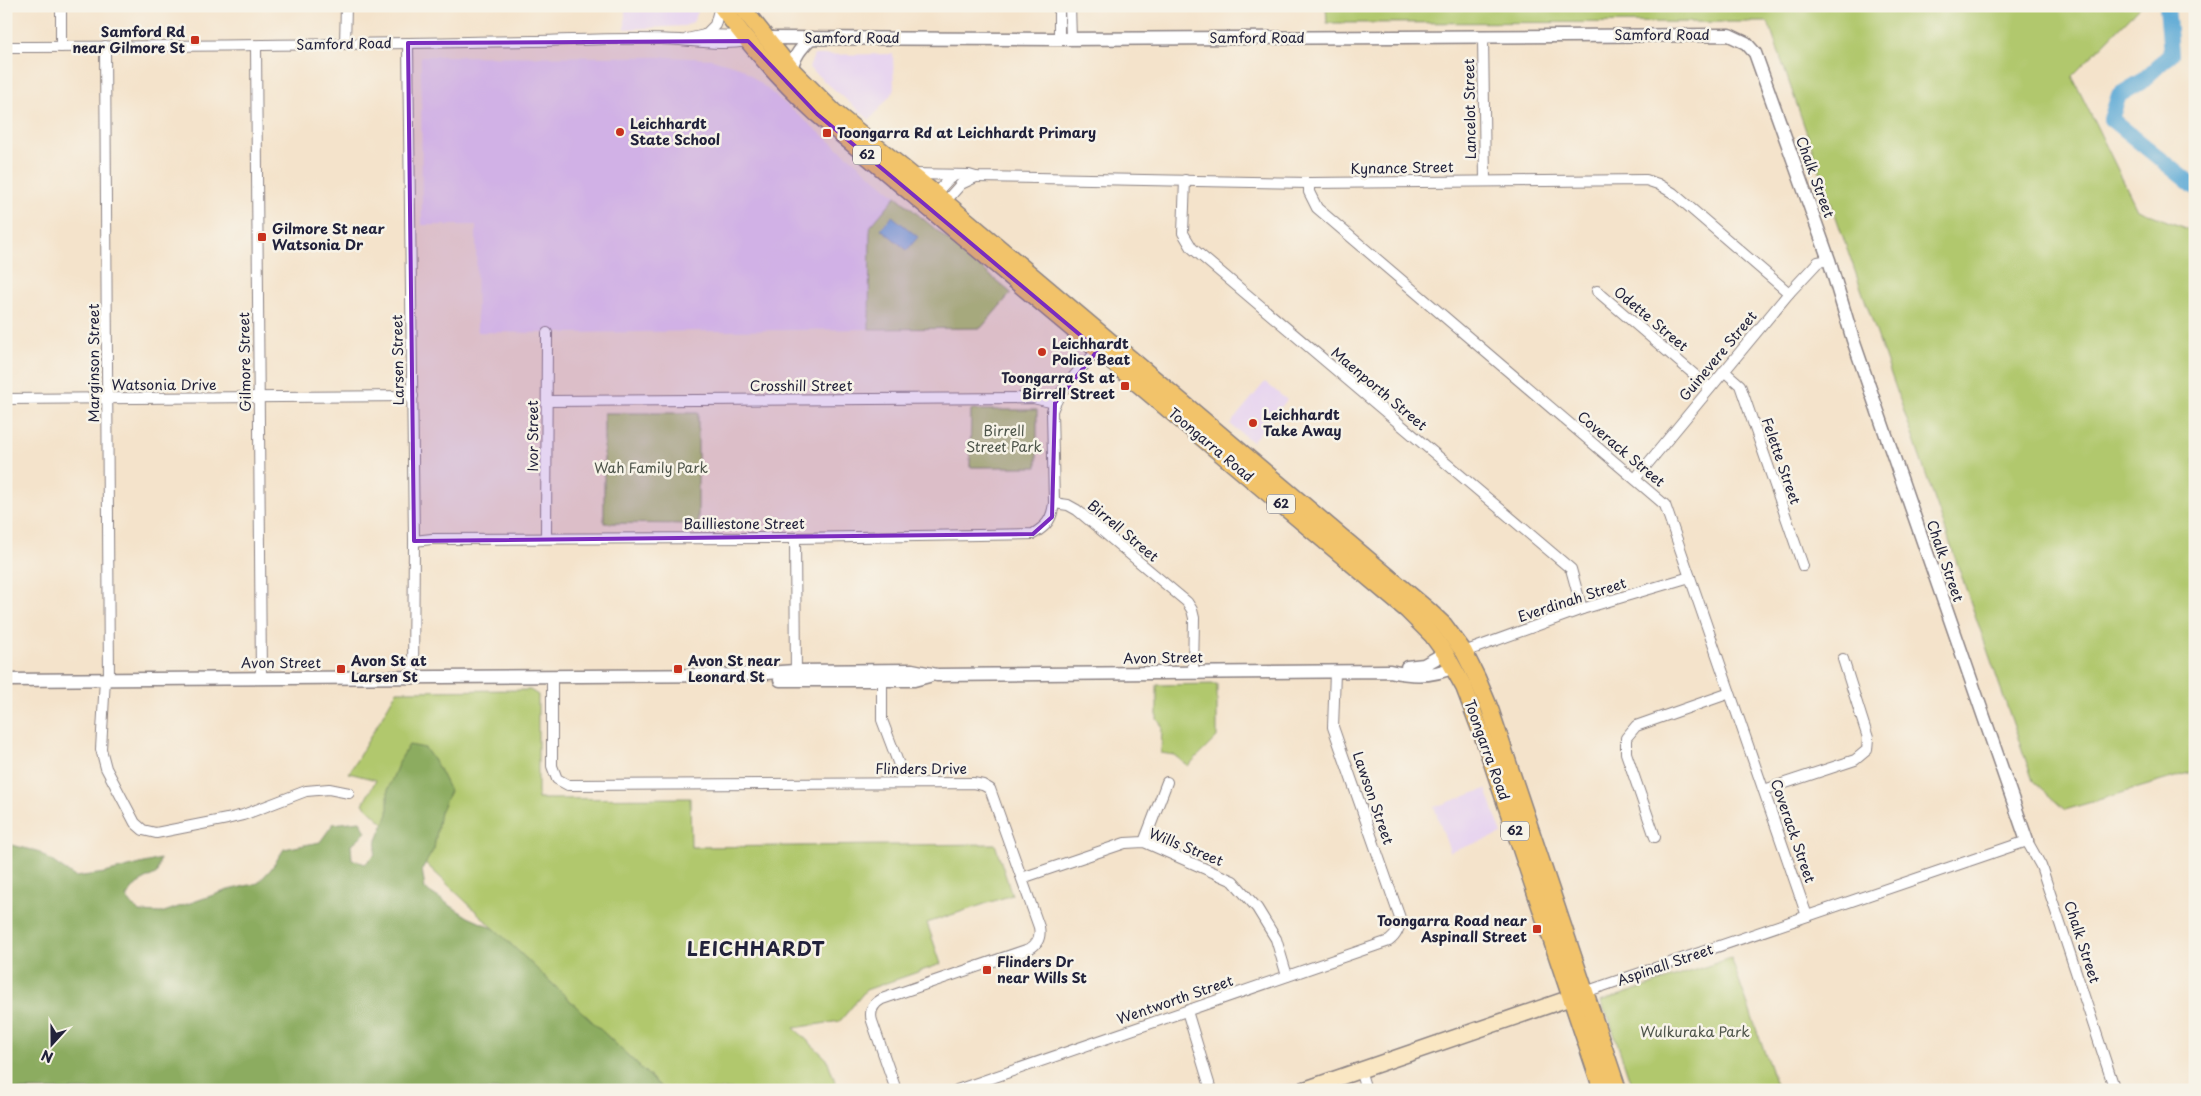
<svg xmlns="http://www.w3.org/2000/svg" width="2201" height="1096" font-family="'Playpen Sans',sans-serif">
	<rect width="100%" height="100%" fill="#f7f3e8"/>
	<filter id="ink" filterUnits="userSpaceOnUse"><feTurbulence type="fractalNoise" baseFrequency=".02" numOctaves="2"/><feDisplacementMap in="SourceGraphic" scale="10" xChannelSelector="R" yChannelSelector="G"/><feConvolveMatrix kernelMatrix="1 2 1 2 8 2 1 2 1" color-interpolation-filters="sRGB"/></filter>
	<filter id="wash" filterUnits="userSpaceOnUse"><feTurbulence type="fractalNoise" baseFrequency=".0096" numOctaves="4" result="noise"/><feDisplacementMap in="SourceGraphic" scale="20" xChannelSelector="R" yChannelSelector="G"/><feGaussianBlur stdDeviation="1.12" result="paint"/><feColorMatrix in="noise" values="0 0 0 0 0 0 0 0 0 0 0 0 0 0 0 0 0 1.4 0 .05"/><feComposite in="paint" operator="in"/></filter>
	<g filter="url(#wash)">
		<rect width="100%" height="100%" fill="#f4e3cb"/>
		<!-- built -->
		<g fill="#e6d2f0">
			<path d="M625 6H698L699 10 693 22 685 26 625 29Z"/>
			<path d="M893 54 894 91 870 120 809 68 814 55Z"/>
			<path d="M421 56 667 57 712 59 742 68 896 196 870 227 869 329 553 333 477 332 476 225H422Z"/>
			<path d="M1265 382 1287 400 1252 442 1230 424Z"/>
			<path d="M1486 789 1502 834 1450 852 1434 807Z"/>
		</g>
		<!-- green -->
		<g fill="#b1c86d" stroke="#6a7554">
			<path d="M1326 6H2141L2072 76 2137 209 2195 232V771L2065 810 2033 781 1768 22 1327 23Z"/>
			<path d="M896 196 1011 293 981 328 869 329 870 227Z"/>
			<path d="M971 410H1037V467H970Z"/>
			<path d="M604 413H698V524L604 523Z"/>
			<path d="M1217 684V737L1188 766 1174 755 1161 753 1162 726 1157 719V685Z"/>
			<path d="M530 690 538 695V799L690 798 691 847 995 844 1012 895 927 923 941 964 866 990 840 1021 794 1028 827 1059 838 1090H664L363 804 376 780 349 773 397 691Z"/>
			<path d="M1731 958 1778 1090H1633L1609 1019 1600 1002Z"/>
		</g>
		<!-- forest -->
		<path fill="#8cac60" stroke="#57674e" d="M409 745 425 748 437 765 450 791 440 812 434 849 422 869 425 889 468 917 495 929 664 1090H6V839L11 845 37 851 75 877 105 873 160 859 157 873 137 884 126 897 139 912 161 913 228 890 258 883 271 869 284 849 320 842 333 824 360 821 366 832 351 845 352 859 365 864 375 854 377 840 388 814V789L399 762Z"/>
		<!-- water -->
		<path fill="#5ca9d5" stroke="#3f6688" d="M892 216 918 237 907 250 881 229Z"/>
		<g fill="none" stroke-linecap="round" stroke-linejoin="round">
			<!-- river -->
			<path stroke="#5ca9d5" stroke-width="16" d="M2167 6 2171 54 2141 82 2119 95 2111 119 2195 187"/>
		</g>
	</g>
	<g filter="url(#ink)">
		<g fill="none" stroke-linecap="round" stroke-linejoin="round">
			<defs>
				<g id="minor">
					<path d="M1059 6V39"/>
					<path d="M1070 6 1071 39"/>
					<path d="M705 35 715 25 720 6"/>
					<path d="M1483 36 1485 181"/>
					<path d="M687 39 705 35 743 36"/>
					<path d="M345 43 346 6"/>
					<path d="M408 43 414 541 413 677"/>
					<path d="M105 46 109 679"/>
					<path d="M256 46 261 678"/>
					<path d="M6 47C183 47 359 44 536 41 584 40 632 37 680 40 704 42 723 45 748 41"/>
					<path d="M61 47V6"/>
					<path d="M912 174 969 175 976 177 1309 183 1646 180 1658 184 1673 193 1789 293"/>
					<path d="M1185 180 1183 233 1192 248 1571 569 1582 609"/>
					<path d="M1309 183V192L1317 208 1665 505 1807 916"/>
					<path d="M935 194 949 179 956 175"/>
					<path d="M945 202 961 184 976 177"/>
					<path d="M1597 291 1710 388"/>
					<path d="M1100 348C1084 366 1060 387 1052 411L1054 503 1068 505 1077 510 1187 602 1192 610 1194 618 1193 672"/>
					<path d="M1724 371 1740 385 1803 566"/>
					<path d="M6 399 413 396"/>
					<path d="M547 401 1033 398 1055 403"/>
					<path d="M1635 479 1789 293 1818 262 1829 260"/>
					<path d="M546 538 547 333"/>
					<path d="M795 538 796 677"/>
					<path d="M414 541 432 539 795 538 1033 534C1047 526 1052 519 1054 503"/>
					<path d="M1464 652 1582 609 1690 577"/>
					<path d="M882 674V720L899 765 902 782"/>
					<path d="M552 676V766L557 779 568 785 973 783 983 785 990 789 1039 927C1041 937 1038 944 1029 949L882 999C873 1004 869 1011 872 1021L896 1090"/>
					<path d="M105 679 101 749 106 768 135 823 143 830 156 833 227 819 243 815 306 791 329 789 349 793"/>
					<path d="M1764 790 1855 760 1867 750 1868 738 1843 659"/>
					<path d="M1655 837 1626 753V738L1636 726 1730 693"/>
					<path d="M1144 842 1167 782"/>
					<path d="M1022 878 1125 843 1144 842 1233 881 1257 908 1276 939 1287 976"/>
					<path d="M1585 992 2027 841 2041 866 2115 1090"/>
					<path d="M1187 1011 1211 1090"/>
					<path d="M1360 1070 1366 1090"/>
					<path d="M957 1090 1389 941C1397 935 1400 928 1400 918L1333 727 1335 672"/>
				</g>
				<g id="tertiary">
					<path d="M765 38 1059 39 1729 35 1746 43 1755 53 1829 260 1853 340 2027 841"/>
					<path d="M791 69C794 56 802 47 811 38"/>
					<path d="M1407 667 1424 665 1445 653"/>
					<path d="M6 680 736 675 795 671 912 670 937 675 1390 671C1411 676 1433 677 1453 667"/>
					<path d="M780 680H914L929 676"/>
				</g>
				<path id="secondary" d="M1303 1090 1570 998"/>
				<g id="primary">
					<path d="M721 6C750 46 781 81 817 114L1408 611 1432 635 1445 653 1464 687 1486 745 1602 1090"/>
					<path d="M741 6 791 69 833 111 945 202 1428 610 1444 625 1464 652 1477 678 1490 709 1618 1090"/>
				</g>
			</defs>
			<!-- minor casing -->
			<use href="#minor" stroke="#8b8283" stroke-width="12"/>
			<!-- tertiary casing -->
			<use href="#tertiary" stroke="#8b8283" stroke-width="15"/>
			<!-- secondary casing -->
			<use href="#secondary" stroke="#8b8283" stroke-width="18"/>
			<!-- primary casing -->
			<use href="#primary" stroke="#8b8283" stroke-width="19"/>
			<!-- minor -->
			<use href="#minor" stroke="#fff" stroke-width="10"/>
			<!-- tertiary -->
			<use href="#tertiary" stroke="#fff" stroke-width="12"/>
			<!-- secondary -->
			<use href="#secondary" stroke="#fae7c3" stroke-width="15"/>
			<!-- primary -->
			<use href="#primary" stroke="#f2c36a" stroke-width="16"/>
		</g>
	</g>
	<!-- marked area -->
	<path fill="#7b2cbf" fill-opacity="0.2" stroke="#7b2cbf" stroke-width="4" stroke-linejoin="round" d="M748 41 817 114 1098 350 1055 403 1052 517 1033 534 414 541 408 43Z"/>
	<!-- markers -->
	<g fill="#c8321e" stroke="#f7f3e8" stroke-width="2">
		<rect x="190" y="35" width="10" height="10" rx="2.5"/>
		<circle cx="620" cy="132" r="5"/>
		<rect x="822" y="128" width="10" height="10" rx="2.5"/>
		<rect x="257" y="232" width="10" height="10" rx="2.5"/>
		<circle cx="1042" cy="352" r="5"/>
		<rect x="1120" y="381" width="10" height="10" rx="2.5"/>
		<circle cx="1253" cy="423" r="5"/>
		<rect x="336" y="664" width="10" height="10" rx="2.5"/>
		<rect x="673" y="664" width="10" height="10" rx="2.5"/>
		<rect x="1532" y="924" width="10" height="10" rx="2.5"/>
		<rect x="982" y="965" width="10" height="10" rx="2.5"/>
	</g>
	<g text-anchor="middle" stroke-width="5" stroke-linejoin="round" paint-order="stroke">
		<!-- shield labels -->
		<g fill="#f7f3e8" stroke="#62616f" stroke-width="1">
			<rect x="853" y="145.5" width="28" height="19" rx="4"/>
			<rect x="1267" y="494.5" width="28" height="19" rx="4"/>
			<rect x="1501" y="821.5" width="28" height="19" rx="4"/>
		</g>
		<g font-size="12" font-weight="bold" fill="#22223b">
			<text x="867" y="159">62</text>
			<text x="1281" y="508">62</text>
			<text x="1515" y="835">62</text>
		</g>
		<!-- poi labels -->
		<g font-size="14" font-weight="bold" fill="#22223b" stroke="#f7f3e8" text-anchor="start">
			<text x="185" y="37" text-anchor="end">Samford Rd<tspan x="185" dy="16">near Gilmore St</tspan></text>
			<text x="630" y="129">Leichhardt<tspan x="630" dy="16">State School</tspan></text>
			<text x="837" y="138">Toongarra Rd at Leichhardt Primary</text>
			<text x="272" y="234">Gilmore St near<tspan x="272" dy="16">Watsonia Dr</tspan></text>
			<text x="1052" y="349">Leichhardt<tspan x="1052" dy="16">Police Beat</tspan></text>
			<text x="1115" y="383" text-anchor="end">Toongarra St at<tspan x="1115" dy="16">Birrell Street</tspan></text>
			<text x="1263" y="420">Leichhardt<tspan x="1263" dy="16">Take Away</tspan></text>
			<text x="351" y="666">Avon St at<tspan x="351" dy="16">Larsen St</tspan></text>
			<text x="688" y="666">Avon St near<tspan x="688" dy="16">Leonard St</tspan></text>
			<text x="1527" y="926" text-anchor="end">Toongarra Road near<tspan x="1527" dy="16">Aspinall Street</tspan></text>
			<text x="997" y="967">Flinders Dr<tspan x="997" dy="16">near Wills St</tspan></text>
		</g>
		<!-- street labels -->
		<g font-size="14" fill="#22223b" stroke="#f7f3e8">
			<text x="1662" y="40">Samford Road</text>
			<text x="852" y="43">Samford Road</text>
			<text x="1257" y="43">Samford Road</text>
			<text transform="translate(344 44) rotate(-1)" y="5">Samford Road</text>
			<text transform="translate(1470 109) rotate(-91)" y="5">Lancelot Street</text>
			<text transform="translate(1402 168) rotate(-1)" y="5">Kynance Street</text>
			<text transform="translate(1815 177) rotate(70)" y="5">Chalk Street</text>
			<text transform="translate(1651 319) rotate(40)" y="5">Odette Street</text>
			<text transform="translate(1718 356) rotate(-50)" y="5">Guinevere Street</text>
			<text transform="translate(398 360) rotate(-91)" y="5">Larsen Street</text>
			<text transform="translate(245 362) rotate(-91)" y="5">Gilmore Street</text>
			<text transform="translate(94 363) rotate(-90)" y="5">Marginson Street</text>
			<text x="164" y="390">Watsonia Drive</text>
			<text x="801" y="391">Crosshill Street</text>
			<text transform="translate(1379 389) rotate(40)" y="5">Maenporth Street</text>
			<text transform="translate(533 436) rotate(-90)" y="5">Ivor Street</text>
			<text transform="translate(1211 445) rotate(40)" y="5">Toongarra Road</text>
			<text transform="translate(1621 449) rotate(40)" y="5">Coverack Street</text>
			<text transform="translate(1781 461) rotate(71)" y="5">Felette Street</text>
			<text x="744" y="529">Bailliestone Street</text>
			<text transform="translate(1123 531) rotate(40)" y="5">Birrell Street</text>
			<text transform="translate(1945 561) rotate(71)" y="5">Chalk Street</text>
			<text transform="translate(1572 600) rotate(-18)" y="5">Everdinah Street</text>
			<text transform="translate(1163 658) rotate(-1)" y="5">Avon Street</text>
			<text x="281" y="668">Avon Street</text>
			<text transform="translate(1487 750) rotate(70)" y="5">Toongarra Road</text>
			<text x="921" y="774">Flinders Drive</text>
			<text transform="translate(1373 798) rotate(71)" y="5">Lawson Street</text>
			<text transform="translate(1793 831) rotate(71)" y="5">Coverack Street</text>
			<text transform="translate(1186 847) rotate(22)" y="5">Wills Street</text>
			<text transform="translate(2082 942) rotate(72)" y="5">Chalk Street</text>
			<text transform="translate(1665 965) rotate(-19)" y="5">Aspinall Street</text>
			<text transform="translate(1175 1000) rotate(-19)" y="5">Wentworth Street</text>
		</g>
		<!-- park labels -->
		<g font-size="14" fill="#4d544a" stroke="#f7f3e8">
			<text x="1004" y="436">Birrell<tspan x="1004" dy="16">Street Park</tspan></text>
			<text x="651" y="473">Wah Family Park</text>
			<text x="1695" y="1037">Wulkuraka Park</text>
		</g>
		<!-- district labels -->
		<g font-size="19" font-weight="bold" letter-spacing="1" fill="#22223b" stroke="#f7f3e8">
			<text x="756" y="956">LEICHHARDT</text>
		</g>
	</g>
	<!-- margin -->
	<rect width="2201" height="1096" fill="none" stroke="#f7f3e8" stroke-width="25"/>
	<!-- north arrow -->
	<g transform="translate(52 1044) rotate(201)" stroke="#f7f3e8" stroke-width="4" paint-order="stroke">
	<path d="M0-4L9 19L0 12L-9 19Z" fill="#22223b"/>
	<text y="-8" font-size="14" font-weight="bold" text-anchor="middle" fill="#22223b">N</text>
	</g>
</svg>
